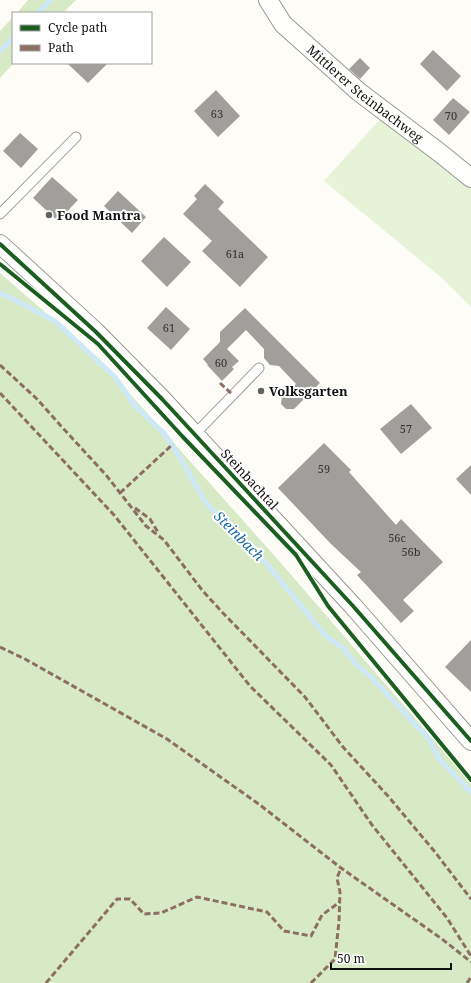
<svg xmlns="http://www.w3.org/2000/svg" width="471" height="983" font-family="'Noto Serif',serif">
	<rect width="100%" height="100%" fill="#fdfcf7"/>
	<!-- green -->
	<path fill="#e7f3d7" d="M384 115 471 172V307L442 278 324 181Z"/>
	<!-- forest -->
	<g fill="#d8eac5">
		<path d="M28 0H76L63 13H17Z"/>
		<path d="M13 17V63H14L0 78V31Z"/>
		<path d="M0 273 98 358 280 562 471 783V983H0Z"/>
	</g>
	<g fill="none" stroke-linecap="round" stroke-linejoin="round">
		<!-- stream -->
		<g stroke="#cde8f7" stroke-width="5">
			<path d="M38 13 51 0"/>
			<path d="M0 51 13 38"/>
			<path d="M0 293 19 302 55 321 115 377 136 407 164 433 178 454 204 500 223 522 261 557 326 636 342 647 355 663 372 678 428 738 440 760 471 792"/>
		</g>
	</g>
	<!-- building -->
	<g fill="#a19f9c">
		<path d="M433 50 461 76 447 91 420 64Z"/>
		<path d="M360 58 370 68 360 79 349 69Z"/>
		<path d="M67 63H108L88 83Z"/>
		<path d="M216 90 240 116 218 137 194 111Z"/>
		<path d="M453 98 470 112 449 135 433 120Z"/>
		<path d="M20 133 38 149 21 168 3 151Z"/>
		<path d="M52 177 78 200 58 221 33 198Z"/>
		<path d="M205 184 224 202 218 209 268 257 240 287 202 251 212 241 183 214 197 199 194 196Z"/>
		<path d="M118 191 146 217 132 233 104 206Z"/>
		<path d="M164 237 191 262 167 287 141 261Z"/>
		<path d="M166 307 190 329 171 350 147 328Z"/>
		<path d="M245 308 320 383 294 409H286L281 404 282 397 296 384 279 366 270 365 264 358V349L246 330 227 349 239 361 232 367 234 369 222 381 207 365H208L203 359 220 342V332Z"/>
		<path d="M411 404 432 428 401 454 380 429Z"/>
		<path d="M324 443 351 470 349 472 396 525 401 519 443 562 403 600 414 611 401 623 357 575 361 572 331 544 278 488Z"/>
		<path d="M471 465V495L456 479Z"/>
		<path d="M471 640V692L445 667Z"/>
	</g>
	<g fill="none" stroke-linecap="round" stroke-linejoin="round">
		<defs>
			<g id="service">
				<path d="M0 214 76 137"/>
				<path d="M195 434 259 368"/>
			</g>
			<g id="minor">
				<path id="s1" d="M268 0 283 24 359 92 440 153 471 178"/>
				<path d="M0 244 96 332 162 399 353 606 471 741"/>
			</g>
		</defs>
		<!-- service casing -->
		<use href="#service" stroke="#979795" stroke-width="11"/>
		<!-- minor casing -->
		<use href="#minor" stroke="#979795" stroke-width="20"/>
		<!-- service -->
		<use href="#service" stroke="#fffffe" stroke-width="9"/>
		<!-- minor -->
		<use href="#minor" stroke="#fffffe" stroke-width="18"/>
		<!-- quiet -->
		<g stroke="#8d6e63" stroke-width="3" stroke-dasharray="6 3" stroke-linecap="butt">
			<path d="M0 365 37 399 61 426 106 475 146 526 164 540 202 590 222 612 305 697 343 747 388 796 435 852 471 899"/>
			<path d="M220 383 233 395"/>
			<path d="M0 393 114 515 250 686 331 765 372 825 447 918 471 956"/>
			<path d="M120 493 173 444"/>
			<path d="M135 508 150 519 159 534"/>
			<path d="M0 647 25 659 167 739 260 805 341 868 442 939 471 962"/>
			<path d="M46 983 57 970 117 899H130L144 914 161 913 197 897 267 912 284 931 311 936 322 915 340 902"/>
			<path d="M311 983 335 959 339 921 340 892 337 878 341 868"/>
			<path d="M467 983 471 977"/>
		</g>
		<defs>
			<g id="cycleway">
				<path d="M0 244 96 332 162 399 353 606 471 741"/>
				<path d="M0 264 98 344 182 436 296 555 328 606 471 780"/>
			</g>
		</defs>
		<!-- cycleway casing -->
		<use href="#cycleway" stroke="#fff" stroke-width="6"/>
		<!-- cycleway -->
		<use href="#cycleway" stroke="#1b5e20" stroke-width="4"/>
	</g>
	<!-- markers -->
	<g fill="#646362" stroke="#fff" stroke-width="1.5">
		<circle cx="49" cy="215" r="4"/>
		<circle cx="261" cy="391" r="4"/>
	</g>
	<g text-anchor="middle" stroke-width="4" stroke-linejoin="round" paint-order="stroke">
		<!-- number labels -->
		<g font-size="11" fill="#353434">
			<text x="217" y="118">63</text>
			<text x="451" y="120">70</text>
			<text x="235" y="258">61a</text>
			<text x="169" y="332">61</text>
			<text x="221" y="367">60</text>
			<text x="406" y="433">57</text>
			<text x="324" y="473">59</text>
			<text x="397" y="542">56c</text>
			<text x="411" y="556">56b</text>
		</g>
		<!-- street labels -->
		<g font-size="13" fill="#111" stroke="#fff">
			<text dy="5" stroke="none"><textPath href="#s1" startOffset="136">Mittlerer Steinbachweg</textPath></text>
			<text transform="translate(250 479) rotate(47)" y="5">Steinbachtal</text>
		</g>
		<!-- poi labels -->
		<g font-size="13" font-weight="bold" fill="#111" stroke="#fff" text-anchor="start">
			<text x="57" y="220">Food Mantra</text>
			<text x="269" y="396">Volksgarten</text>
		</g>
		<!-- water labels -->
		<g font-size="14" font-style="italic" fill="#1768a6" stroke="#fff">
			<text transform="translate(239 536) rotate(45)" y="5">Steinbach</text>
		</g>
	</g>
	<!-- legend -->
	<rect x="12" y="12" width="140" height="52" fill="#ffffff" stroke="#a0a0a0"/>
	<rect x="20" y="25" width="20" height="6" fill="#1b5e20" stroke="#a0a0a0"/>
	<text x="48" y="32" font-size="12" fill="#111111">Cycle path</text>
	<rect x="20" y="45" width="20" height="6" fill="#8d6e63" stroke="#a0a0a0"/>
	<text x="48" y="52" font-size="12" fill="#111111">Path</text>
	<!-- scale -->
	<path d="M331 963v6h120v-6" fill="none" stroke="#111111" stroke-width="2"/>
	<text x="337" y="963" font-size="12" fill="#111111" stroke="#ffffff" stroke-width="3" paint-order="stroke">50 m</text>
</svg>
